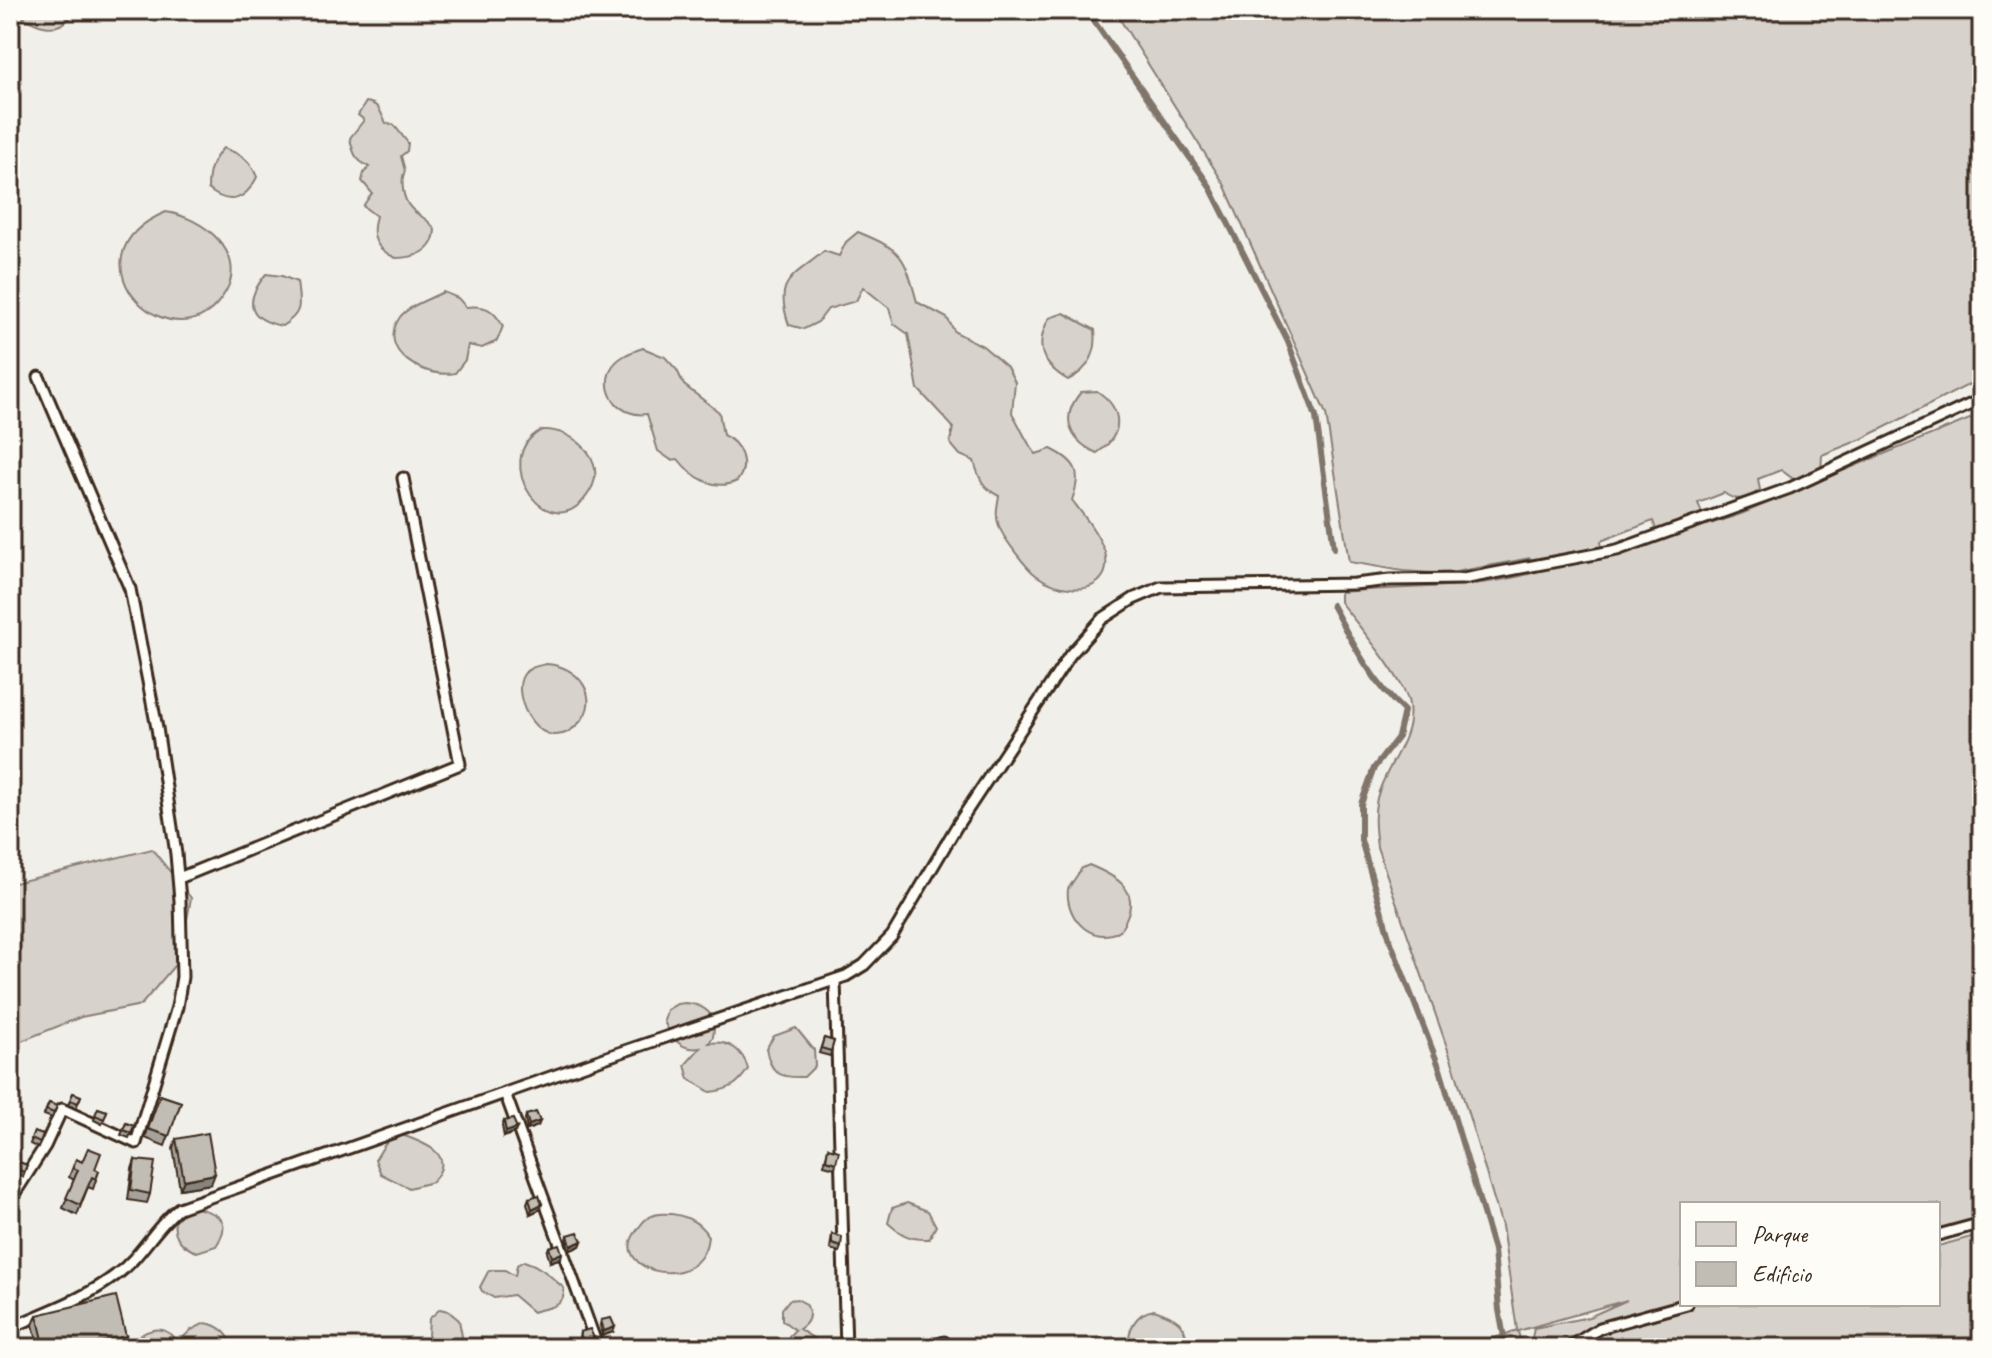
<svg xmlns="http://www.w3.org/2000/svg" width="1992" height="1358" font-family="Caveat,sans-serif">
	<rect width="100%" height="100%" fill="#f1efea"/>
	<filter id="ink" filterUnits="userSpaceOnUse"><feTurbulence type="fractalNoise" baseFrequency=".0125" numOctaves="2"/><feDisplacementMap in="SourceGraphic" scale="16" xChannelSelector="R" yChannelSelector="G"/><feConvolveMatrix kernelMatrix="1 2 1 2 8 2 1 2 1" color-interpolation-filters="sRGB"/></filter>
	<g filter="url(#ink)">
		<!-- green -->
		<g fill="#d7d2cc" stroke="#897e75" stroke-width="2" fill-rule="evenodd">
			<path d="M14 10H75C60 38 33 26 14 10Z"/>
			<path d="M1114 10H1982V378L1862 439 1822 455 1821 472 1813 483 1982 414V1228L1938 1239V1204H1682V1304H1938V1246L1982 1234V1348H1530L1534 1328 1589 1317 1627 1300 1518 1331 1522 1348H1467L1517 1330 1502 1226 1455 1070 1377 847C1375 830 1373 815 1377 798 1385 766 1414 739 1409 705 1407 682 1356 623 1340 602V592C1405 585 1476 591 1539 571L1530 558 1445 574 1403 571 1349 562 1326 414 1224 184ZM1781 470 1796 481 1808 486 1741 514 1707 525 1698 503 1724 493C1737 503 1747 499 1760 490L1758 479ZM1653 521 1660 541 1603 558 1601 541Z"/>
			<path d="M366 102C380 104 380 112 386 123L394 125 408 143 407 151 401 156 405 171C400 181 403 200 411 208 419 217 429 218 435 230 434 252 415 258 396 258 375 249 370 236 376 216L363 206 372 193 362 181 364 173 369 167C355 160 353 153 350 138L364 120 358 115Z"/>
			<path d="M223 148C241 154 250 159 257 177 245 201 229 206 208 189 208 171 212 161 223 148Z"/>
			<path d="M166 212C201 217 248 252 226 291 178 376 56 258 166 212Z"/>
			<path d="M858 232C904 251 904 255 917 302L947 318 955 332 983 346 1007 367 1015 382 1012 413C1021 427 1025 441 1036 454L1051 449C1078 462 1082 473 1072 500 1084 516 1098 533 1105 552 1107 559 1107 570 1103 576 1090 597 1054 588 1037 576 1027 569 1003 538 999 526 995 516 997 507 999 496 983 488 979 479 974 461L960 455 950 443 953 427 918 389 908 334 894 324 889 308 863 287 856 301 828 309 818 322 804 329 789 325C773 279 793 278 824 251L839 256 846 242Z"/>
			<path d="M266 274 282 276 297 282C300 305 303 313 282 326 247 319 244 301 266 274Z"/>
			<path d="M443 292 458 298 466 307C486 305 493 309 503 326L497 341 482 348 468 345 465 360 455 373C426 379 375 352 400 317 408 306 430 299 443 292Z"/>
			<path d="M1064 313 1095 330C1098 352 1089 370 1068 380 1041 364 1034 347 1049 318Z"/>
			<path d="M643 348 665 357 677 370 684 385 719 412 723 435C741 443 750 465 737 481 715 492 692 477 678 459L671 460 658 451 647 414C623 418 599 395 611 369 617 357 631 352 643 348Z"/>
			<path d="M1097 391C1124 409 1124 435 1097 453 1068 440 1060 417 1081 392Z"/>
			<path d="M542 430C573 428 609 460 590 491 551 555 486 458 542 430Z"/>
			<path d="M546 664C577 665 603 697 579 723 543 762 508 696 524 674 529 667 538 666 546 664Z"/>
			<path d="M152 849 191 898 180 959 141 1005 81 1017 21 1041 10 1051V884Z"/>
			<path d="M1089 865C1113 875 1141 888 1126 919 1124 925 1121 931 1115 933 1087 943 1065 914 1068 889L1082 868Z"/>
			<path d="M685 1003C698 1004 707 1008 715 1020L713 1037 709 1043C729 1040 743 1050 748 1069 738 1085 729 1090 710 1092L689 1079 685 1065 700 1048C681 1051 671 1038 664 1021L667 1010 677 1004Z"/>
			<path d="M796 1028 814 1050 815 1066 804 1077C779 1078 771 1074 766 1049L774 1036Z"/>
			<path d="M402 1135C425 1143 458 1155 432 1182L409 1188 381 1174 375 1160C383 1148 387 1136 402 1135Z"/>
			<path d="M907 1203 928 1211 936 1226 929 1239C911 1240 901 1235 888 1223L892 1208Z"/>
			<path d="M197 1208C221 1214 232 1222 216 1246L197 1252C181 1247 168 1231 178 1215Z"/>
			<path d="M659 1214C678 1213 697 1218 708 1236 703 1296 609 1272 635 1233 642 1223 646 1216 659 1214Z"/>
			<path d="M524 1261C541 1266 551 1277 564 1288 566 1309 547 1307 533 1312L513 1295 494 1298 482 1291 480 1287 489 1270H505L515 1276 517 1265Z"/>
			<path d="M797 1299 806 1304C812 1315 809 1323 799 1329L813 1338 817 1348H787L789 1336 795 1330 782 1320V1309L789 1300Z"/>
			<path d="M440 1309 448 1311 459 1320 462 1336 457 1348H435L428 1335 429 1319Z"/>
			<path d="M1154 1310C1175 1317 1189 1323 1186 1348H1129C1127 1330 1135 1313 1154 1310Z"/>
			<path d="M205 1323C219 1325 230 1334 233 1348H129C139 1330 165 1320 177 1343L191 1330Z"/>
		</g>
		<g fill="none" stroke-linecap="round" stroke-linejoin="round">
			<!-- stream -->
			<g stroke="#80746b" stroke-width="6">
				<path d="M1086 10 1209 185 1288 342 1316 417 1334 548"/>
				<path d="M1332 605C1352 642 1372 682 1404 711L1398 737 1374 768 1361 804V840L1390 940 1440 1069 1494 1250 1499 1310 1506 1348"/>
			</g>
			<defs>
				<g id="lane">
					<path d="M179 878 460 764 403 478"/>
					<path d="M835 980 846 1348"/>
					<path d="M505 1093 598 1348"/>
					<path d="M10 1207 15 1193 45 1146 62 1109 136 1143 177 1007 182 977 180 900 176 854 157 728 130 589 39 377"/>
					<path d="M1938 1235 1982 1223"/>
					<path d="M10 1328C45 1312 85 1299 116 1275 141 1257 155 1227 179 1208L610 1056 846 976 864 965 892 936 958 824 1070 655 1102 619 1133 599 1161 587 1354 584 1390 580 1463 579 1617 550 1790 488 1982 399"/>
					<path d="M926 1348 944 1342"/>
					<path d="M1568 1348 1600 1328 1687 1304"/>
				</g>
			</defs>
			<!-- lane casing -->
			<use href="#lane" stroke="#3b2a1e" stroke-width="15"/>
			<!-- lane -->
			<use href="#lane" stroke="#fdfcf7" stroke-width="9"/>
		</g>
		<!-- wall -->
		<g fill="#a6a29b" stroke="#3b2a1e" stroke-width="2">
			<path d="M824 1038 834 1041 830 1056 819 1053Z"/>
			<path d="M73 1093 81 1096 76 1108 68 1105Z"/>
			<path d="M160 1095 181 1102 165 1146 145 1138Z"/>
			<path d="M49 1103 57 1106 52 1118 44 1115Z"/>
			<path d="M98 1108 107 1111 102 1124 94 1120Z"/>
			<path d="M526 1115 540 1121 538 1126 527 1130 525 1119Z"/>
			<path d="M504 1121 515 1132 504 1137 502 1126Z"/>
			<path d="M126 1123 134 1126 129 1138 121 1135Z"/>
			<path d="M34 1132 43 1135 38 1148 30 1144Z"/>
			<path d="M176 1139 211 1184 180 1189 173 1148Z"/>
			<path d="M828 1148 836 1163 835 1168 824 1165Z"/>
			<path d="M76 1159 99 1171 93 1189 88 1187 77 1215 63 1208 74 1180 69 1177Z"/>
			<path d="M135 1160 150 1194 147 1203 128 1200 132 1169Z"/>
			<path d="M19 1162 27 1165 23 1177 14 1174Z"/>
			<path d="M529 1198 541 1209 530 1214 527 1203Z"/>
			<path d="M832 1234 841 1247 839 1252 830 1249Z"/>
			<path d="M568 1235 582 1241 580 1246 569 1251 567 1240Z"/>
			<path d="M549 1247 561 1258 550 1262 547 1252Z"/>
			<path d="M37 1315 122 1345 112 1348H39L33 1325Z"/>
			<path d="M601 1320 613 1332 602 1336 600 1325Z"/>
			<path d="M580 1332 592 1343 581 1348 579 1337Z"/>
		</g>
		<!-- shaded-wall -->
		<g fill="#87847e" stroke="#3b2a1e" stroke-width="2">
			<path d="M540 1121 538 1126 527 1130 529 1125Z"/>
			<path d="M517 1128 515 1132 504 1137 506 1132Z"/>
			<path d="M215 1174 211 1184 180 1189 184 1180Z"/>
			<path d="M542 1204 541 1209 530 1214 532 1209Z"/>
			<path d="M582 1241 580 1246 569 1251 571 1246Z"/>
			<path d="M562 1253 561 1258 550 1262 552 1257Z"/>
			<path d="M615 1327 613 1332 602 1336 604 1331Z"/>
			<path d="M126 1336 122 1345 112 1348H80Z"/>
			<path d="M594 1338 592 1343 581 1348 583 1343Z"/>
		</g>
		<!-- building -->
		<g fill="#c1bcb4" stroke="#3b2a1e" stroke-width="2">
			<path d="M824 1038 834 1041 831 1051 821 1048Z"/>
			<path d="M73 1093 81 1096 78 1103 70 1100Z"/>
			<path d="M160 1095 181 1102 169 1136 148 1129Z"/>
			<path d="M49 1103 57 1106 54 1113 46 1110Z"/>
			<path d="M98 1108 107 1111 104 1119 95 1115Z"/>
			<path d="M536 1112 540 1121 529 1125 526 1115Z"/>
			<path d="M513 1119 517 1128 506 1132 504 1121Z"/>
			<path d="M126 1123 134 1126 131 1133 123 1130Z"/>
			<path d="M34 1132 43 1135 40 1143 31 1139Z"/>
			<path d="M208 1133 215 1174 184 1180 176 1139Z"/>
			<path d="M88 1148 101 1153 95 1169 99 1171 96 1179 92 1177 80 1205 66 1198 78 1170 73 1168 76 1159 82 1162Z"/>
			<path d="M828 1148 839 1151 836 1163 826 1160Z"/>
			<path d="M135 1160 155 1162 150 1194 131 1190Z"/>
			<path d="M19 1162 27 1165 24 1172 16 1169Z"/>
			<path d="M539 1195 542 1204 532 1209 529 1198Z"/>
			<path d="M578 1232 582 1241 571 1246 568 1235Z"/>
			<path d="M832 1234 842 1237 841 1247 832 1244Z"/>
			<path d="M559 1244 562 1253 552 1257 549 1247Z"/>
			<path d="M116 1296 126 1336 80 1348H45L37 1315Z"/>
			<path d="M611 1318 615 1327 604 1331 601 1320Z"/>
			<path d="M590 1329 594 1338 583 1343 580 1332Z"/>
			<path d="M881 1343 883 1348H872L871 1346Z"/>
		</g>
	</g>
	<!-- margin -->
	<rect width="1992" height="1358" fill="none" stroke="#fdfcf7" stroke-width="40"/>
	<rect x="20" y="20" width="1952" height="1318" fill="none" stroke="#3b2a1e" stroke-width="3" filter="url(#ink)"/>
	<!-- legend -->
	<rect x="1680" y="1202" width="260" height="104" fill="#fdfcf7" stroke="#afa8a0" stroke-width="2"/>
	<rect x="1696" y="1222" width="40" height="24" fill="#d7d2cc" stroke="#afa8a0" stroke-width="2"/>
	<text x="1752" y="1242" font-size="24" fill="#3b2a1e">Parque</text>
	<rect x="1696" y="1262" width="40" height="24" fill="#c1bcb4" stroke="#afa8a0" stroke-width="2"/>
	<text x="1752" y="1282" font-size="24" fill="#3b2a1e">Edificio</text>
</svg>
